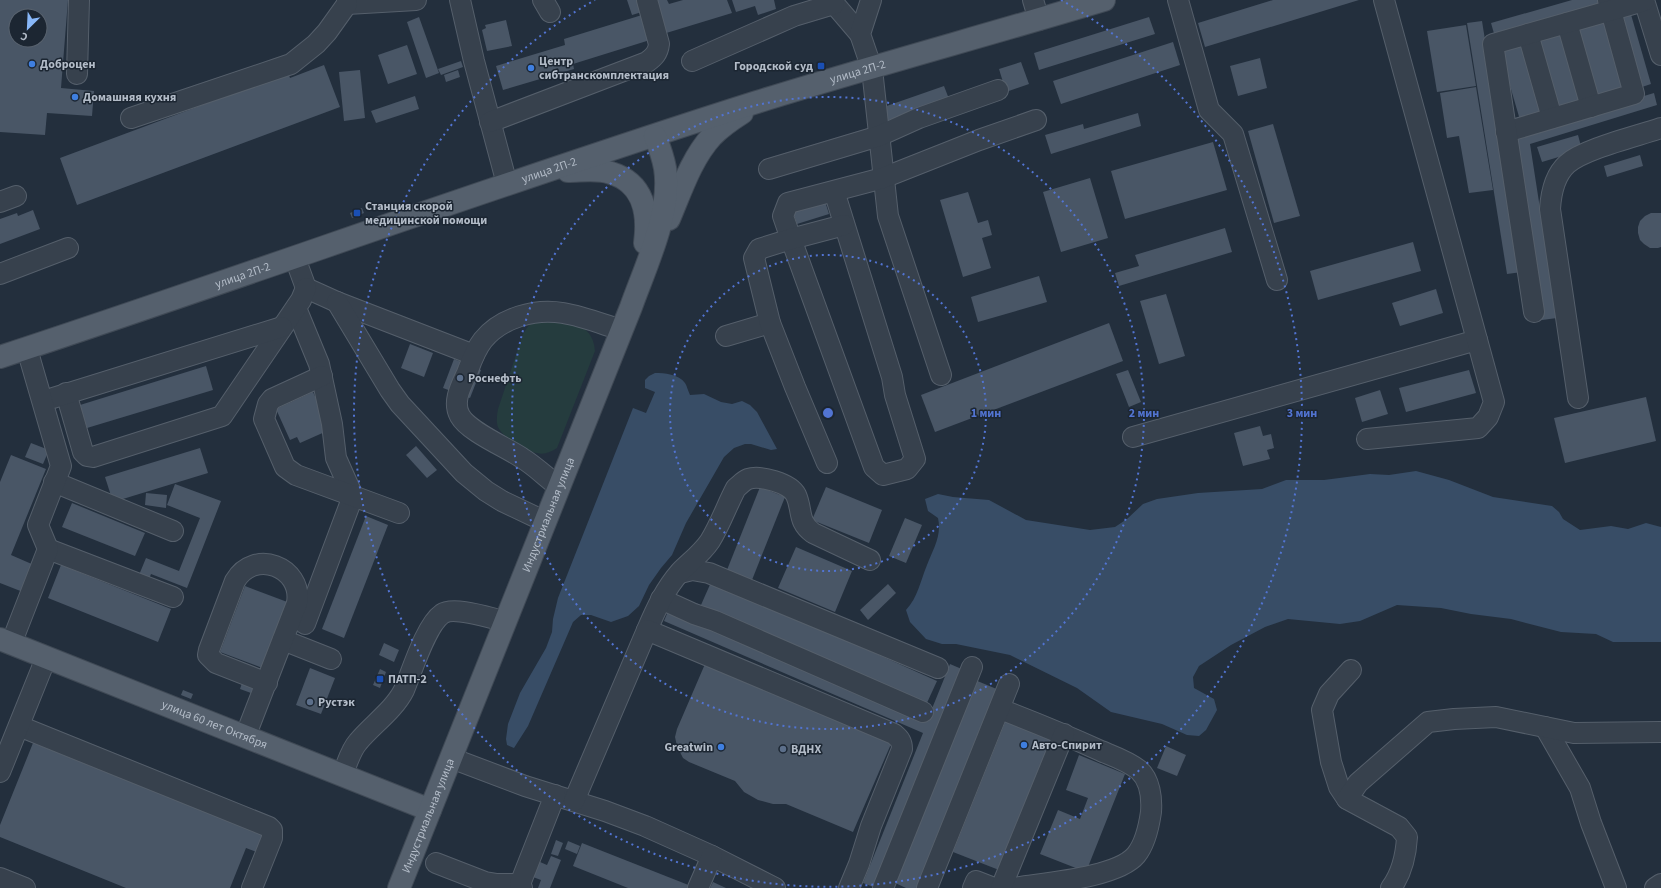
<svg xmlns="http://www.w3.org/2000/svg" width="1661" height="888" font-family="'Source Sans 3',sans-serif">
	<rect width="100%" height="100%" fill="#232f3d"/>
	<!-- green -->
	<path fill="#253c3e" d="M541 318C564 322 593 320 595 351L557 448C551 452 544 455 537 453 527 452 502 437 498 427 496 422 497 415 498 409L523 334C528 326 531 321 541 318Z"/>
	<!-- water -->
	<g fill="#384d66">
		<path d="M655 373C664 373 679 374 685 383 687 386 688 391 690 395L704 394 721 402 732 404 742 401 750 405 757 412 777 449 771 450 751 444H745L734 448 724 457 686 523 672 555 661 568 649 585 639 606 628 616 611 622 591 615H581L573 622 528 726 514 748 507 745 506 739 508 724 520 693 546 648 552 632 553 619 558 598 633 408 646 413 655 392 645 388V380L649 376Z"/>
		<path d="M1416 471 1449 480 1493 497 1552 506 1559 512 1563 519 1580 530 1611 526 1628 529 1646 523 1661 527V642H1613L1596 634 1561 632 1511 619 1471 614 1441 608 1397 605 1360 621 1340 624 1288 619 1265 627 1231 645 1199 666 1193 677 1194 688 1214 699 1217 710 1206 730 1199 736 1187 735 1162 724 1111 712 1077 688 1010 655 956 644H942L926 639 910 622 906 610C918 597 920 582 927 565 933 549 942 536 938 518L928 511 925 499 938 494 953 497 989 500 1026 520 1090 530 1115 527 1127 519 1143 504 1157 499 1198 493 1262 489 1286 480H1324L1370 474 1389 475Z"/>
	</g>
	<!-- building -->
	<g fill="#495666" fill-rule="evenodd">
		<path d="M0 0H68L61 88 94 91 92 116 47 113 45 135 0 132ZM16 16H40V40H16Z"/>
		<path d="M627 0H638L642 12 632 15Z"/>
		<path d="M653 0H667L669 4 683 0H727L732 13 663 34Z"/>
		<path d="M732 0H774L776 9 758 15 755 6 736 12Z"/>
		<path d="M1273 0H1359L1205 47 1198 23Z"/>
		<path d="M1572 0H1604L1605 5 1495 37 1491 23Z"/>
		<path d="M1630 11 1651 84 1639 88 1617 15Z"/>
		<path d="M642 15 650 40 573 64 574 69 503 90 496 66 565 45 564 39Z"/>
		<path d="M419 17 439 73 426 78 407 22Z"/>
		<path d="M1149 17 1155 34 1039 70 1034 53Z"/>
		<path d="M1604 18 1625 90 1597 98 1576 26Z"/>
		<path d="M506 20 512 46 487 51 482 30 486 28 485 25Z"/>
		<path d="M1482 21 1522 272 1507 274 1467 23Z"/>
		<path d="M1466 25 1476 86 1437 92 1427 31Z"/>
		<path d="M1561 30 1582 102 1557 109 1536 38Z"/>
		<path d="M1173 42 1180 65 1061 104 1053 81Z"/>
		<path d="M1522 42 1543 114 1520 120 1499 48Z"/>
		<path d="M407 45 417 74 388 84 378 55Z"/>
		<path d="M1260 58 1267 88 1238 96 1230 66Z"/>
		<path d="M461 61 463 67 441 75 438 69Z"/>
		<path d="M1021 62 1029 84 1006 92 999 69Z"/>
		<path d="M324 65 340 107 77 205 60 158 288 73 290 78Z"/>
		<path d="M360 70 365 118 344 121 339 72Z"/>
		<path d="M458 70 460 77 446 82 444 75Z"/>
		<path d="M944 86 949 99 883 122 878 109Z"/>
		<path d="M1476 87 1493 190 1469 193 1459 136 1447 138 1440 93Z"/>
		<path d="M1654 93 1657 105 1530 144 1557 318 1542 320 1513 135Z"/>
		<path d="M415 96 419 109 376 123 371 111Z"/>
		<path d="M1138 113 1141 126 1051 154 1045 135 1083 124 1084 129Z"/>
		<path d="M1273 124 1300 216 1274 223 1248 131Z"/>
		<path d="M1578 135 1582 150 1542 162 1537 147Z"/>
		<path d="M1213 142 1227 190 1125 219 1111 171Z"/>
		<path d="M1640 155 1643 166 1607 177 1604 166Z"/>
		<path d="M1090 178 1108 238 1061 252 1043 192Z"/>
		<path d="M968 192 978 223 988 220 992 235 982 238 991 268 963 277 940 200Z"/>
		<path d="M824 198 829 214 797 224 792 209Z"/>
		<path d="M362 208 364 213 352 218 350 213Z"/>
		<path d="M33 210 40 229 0 244V219L17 213 18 216Z"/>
		<path d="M1651 213H1661V247L1658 248H1650L1644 244 1640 240 1638 233V227L1640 221 1645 216Z"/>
		<path d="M1225 228 1232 252 1119 286 1115 273 1139 266 1135 255Z"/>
		<path d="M1413 242 1421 271 1318 300 1310 271Z"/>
		<path d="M1039 276 1047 302 978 322 971 297Z"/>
		<path d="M1436 289 1443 313 1400 326 1392 303Z"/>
		<path d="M1166 294 1185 356 1159 364 1140 301Z"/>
		<path d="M1109 323 1123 361 935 432 921 395Z"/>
		<path d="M410 344 433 353 424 377 401 368Z"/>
		<path d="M454 359 481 370 470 398 443 388Z"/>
		<path d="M206 366 213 390 87 428 80 405Z"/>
		<path d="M1128 370 1141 402 1129 407 1116 374Z"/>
		<path d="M1469 370 1476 393 1406 412 1399 388Z"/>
		<path d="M1380 390 1388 414 1362 422 1355 398Z"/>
		<path d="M313 392 327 423V431L300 443 297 437 290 440 276 409Z"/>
		<path d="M1646 397 1656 441 1565 463 1554 418Z"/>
		<path d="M1260 426 1263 436 1271 434 1274 448 1267 450 1270 459 1243 466 1234 433Z"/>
		<path d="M31 443 49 450 43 464 25 457Z"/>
		<path d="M416 446 437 470 427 478 406 455Z"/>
		<path d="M200 448 208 473 113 502 105 477Z"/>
		<path d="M11 455 46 469 11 555 34 565 23 592 0 583V482Z"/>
		<path d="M175 484 221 501 187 588 151 574 149 579 139 575 146 558 179 571 200 518 167 505Z"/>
		<path d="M760 487 785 497 752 580 727 570Z"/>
		<path d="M826 487 882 510 869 543 812 520Z"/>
		<path d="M146 493 167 495 166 508 145 505Z"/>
		<path d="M72 503 145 533 135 556 62 527Z"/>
		<path d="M366 516 388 525 344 638 322 629Z"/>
		<path d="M905 518 922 525 906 563 889 556Z"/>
		<path d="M796 547 852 571 835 612 778 588Z"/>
		<path d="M61 565 171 609 158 642 48 598Z"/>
		<path d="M712 580 937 681 926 705 701 605Z"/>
		<path d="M888 584 896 593 868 620 860 610Z"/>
		<path d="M245 586 290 603 265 669 220 652Z"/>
		<path d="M669 609 927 721 950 664 964 670 876 888 863 883 923 733 664 621Z"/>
		<path d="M384 643 399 650 394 662 379 655Z"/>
		<path d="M705 664 891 744 853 832 786 804H773L758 800 744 792 735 781 689 762 683 758 677 746 675 737 677 729Z"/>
		<path d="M310 668 335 678 321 714 296 705Z"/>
		<path d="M380 669 386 672 380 688 373 685Z"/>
		<path d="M975 680 999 690 919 888H906L893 882Z"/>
		<path d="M242 683 253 688 251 693 240 689Z"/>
		<path d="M183 690 193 694 191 699 181 695Z"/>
		<path d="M1006 720 1053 738 999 870 953 852Z"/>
		<path d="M33 743 264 835 257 852 246 848 230 888H126L0 837V825Z"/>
		<path d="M1166 746 1186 755 1177 776 1157 768Z"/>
		<path d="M1079 755 1125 774 1086 872 1040 854 1058 810 1080 819 1088 798 1066 790Z"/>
		<path d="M556 840 563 843 558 856 551 854Z"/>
		<path d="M568 841 580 846 577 854 565 849Z"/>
		<path d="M582 843 691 886V888H628L573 866Z"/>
		<path d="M551 856 561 860 550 888H538L541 880 533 877 540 862 547 865Z"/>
		<path d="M713 882 726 888H710Z"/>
	</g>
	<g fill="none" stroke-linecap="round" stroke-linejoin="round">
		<defs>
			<g id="minor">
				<path d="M347 0V4L416 0"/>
				<path d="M460 0 474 61 507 184"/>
				<path d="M543 0 550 12"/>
				<path d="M831 0 860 34"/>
				<path d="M871 0 860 34 872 69 888 216 941 375"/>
				<path d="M1033 0 1039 20"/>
				<path d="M1178 0 1209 110 1233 134 1277 280"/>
				<path d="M1644 0 1661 55"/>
				<path d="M1567 23 1591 107"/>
				<path d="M1528 34 1552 118"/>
				<path d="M692 61 794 16 834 4"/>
				<path d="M77 74 79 0"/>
				<path d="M131 118 291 64 316 44 327 32 347 4"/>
				<path d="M490 122 647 62C654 57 658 53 659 44L647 0"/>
				<path d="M1506 132 1634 94 1608 0"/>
				<path d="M769 169 879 136 919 118 998 90"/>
				<path d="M834 191 892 377 895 395 915 459 907 469 883 475 874 467 791 239 783 216 788 203 883 178 979 140 1036 120"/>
				<path d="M0 202 16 196"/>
				<path d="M295 258 306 288 337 302 474 355"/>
				<path d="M0 274 68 248"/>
				<path d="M337 302 390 390 400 404 464 473 486 491 502 501 544 521"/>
				<path d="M296 308 319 364 332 424 336 458 353 496 305 624"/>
				<path d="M1534 312 1493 44 1644 1"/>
				<path d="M726 336 770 323"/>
				<path d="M322 376 272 399 268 404 264 419 285 467 296 475 399 513"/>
				<path d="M66 393 83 452 87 456 93 457 222 416 301 300 306 288"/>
				<path d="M53 398 282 327"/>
				<path d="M1578 398 1550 209C1551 193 1555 175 1567 164 1583 149 1638 136 1661 128"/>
				<path d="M1133 437 1477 340"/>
				<path d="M1367 439 1478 428 1488 417 1494 402 1384 0"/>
				<path d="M827 463 795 387 770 323 754 258 759 249 791 239 844 225"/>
				<path d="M54 482 173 531"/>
				<path d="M558 486C546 477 535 466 522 458 506 447 469 432 460 416 452 402 461 386 467 373 471 362 475 350 483 340 501 318 535 308 563 313 582 316 602 324 621 330"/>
				<path d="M48 549 173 597"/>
				<path d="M680 573 692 570 709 573 938 668"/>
				<path d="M661 599 694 614 715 621 923 712"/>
				<path d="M647 630C656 609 665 589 680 572 690 562 702 553 710 541 720 525 727 505 736 488 740 485 743 481 748 479 760 475 790 483 796 495 803 511 797 521 813 533L870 560"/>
				<path d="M283 640 331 659"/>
				<path d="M11 644 48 549 38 525 61 466 27 349"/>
				<path d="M1000 709C1034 722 1068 736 1101 751 1113 756 1128 761 1139 770 1150 780 1152 798 1151 812 1149 826 1145 844 1136 855 1117 878 1043 883 1014 888"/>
				<path d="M19 726 269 827 272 830V838L252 888"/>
				<path d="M1545 727 1580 788 1591 823 1616 888"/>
				<path d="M245 737 297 603C303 567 254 548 235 581L209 650 208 655 216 663 267 683"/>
				<path d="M451 758 525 786 605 811 645 826 712 856 775 888"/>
				<path d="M0 772 46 658"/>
				<path d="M342 775C347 765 350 751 358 742 372 725 394 710 404 690 412 671 426 625 442 614 453 606 490 618 504 621"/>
				<path d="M1347 799 1339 787 1331 762 1322 710 1329 694 1351 670"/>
				<path d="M574 801 647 630 894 734C900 739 902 742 902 749L871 826 859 864 849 888"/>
				<path d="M436 863 485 882 497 884H520"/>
				<path d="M0 878 25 888"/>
				<path d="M522 888 520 884 555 795"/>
				<path d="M698 888 712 856"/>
				<path d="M883 888 972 667"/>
				<path d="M927 888 1009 684"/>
				<path d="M973 888 976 881 994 888"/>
				<path d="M1001 888 1064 734"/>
				<path d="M1391 888C1402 873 1406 855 1407 837L1399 827 1347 799 1358 783 1428 722 1454 719 1496 717 1574 733 1661 732"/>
				<path d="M1655 888 1661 884"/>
			</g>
			<g id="major">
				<path d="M568 171C582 171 598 168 611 173 644 183 649 213 645 243"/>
				<path d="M669 219C681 191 691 159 712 136 721 127 731 120 742 113"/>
				<path id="s1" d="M0 357C253 274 503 182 757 102 872 66 988 35 1104 0"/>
				<path id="s2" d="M0 639 430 810"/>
				<path id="s3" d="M399 888 631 307C646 265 672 212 665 168 663 157 659 146 655 136"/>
			</g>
		</defs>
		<!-- minor casing -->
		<use href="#minor" stroke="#555f6b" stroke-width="22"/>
		<!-- major casing -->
		<use href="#major" stroke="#404a56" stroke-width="24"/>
		<!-- minor -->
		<use href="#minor" stroke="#37414d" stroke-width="20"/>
		<!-- major -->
		<use href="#major" stroke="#55606d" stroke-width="22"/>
	</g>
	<!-- distance rings -->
	<g fill="none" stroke="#5274d2" stroke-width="2" stroke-dasharray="2 4">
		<circle cx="828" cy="413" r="158"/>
		<circle cx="828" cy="413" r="316"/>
		<path d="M1061 0A474 474 0 1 1 595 0"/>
	</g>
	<!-- markers -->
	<g fill="#3f7fe0" stroke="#1c2632" stroke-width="1.5">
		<circle cx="32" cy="64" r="4"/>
		<circle cx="531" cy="68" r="4"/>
		<circle cx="75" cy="97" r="4"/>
		<circle cx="1024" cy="745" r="4"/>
		<circle cx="721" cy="747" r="4"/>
	</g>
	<g fill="#1a4fb4" stroke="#1c2632" stroke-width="1.5">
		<rect x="817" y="62" width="8" height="8" rx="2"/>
		<rect x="353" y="209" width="8" height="8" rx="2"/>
		<rect x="376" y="675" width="8" height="8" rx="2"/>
	</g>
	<g fill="#5c6f8a" stroke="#1c2632" stroke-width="1.5">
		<circle cx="460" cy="378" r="4"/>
		<circle cx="310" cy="702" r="4"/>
		<circle cx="783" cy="749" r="4"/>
	</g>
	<g text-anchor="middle" stroke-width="3" stroke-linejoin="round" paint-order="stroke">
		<!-- poi labels -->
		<g font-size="12" font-weight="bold" fill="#b3bcc8" stroke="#1c2632" text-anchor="start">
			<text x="539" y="65">Центр<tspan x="539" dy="14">сибтранскомплектация</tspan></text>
			<text x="40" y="68">Доброцен</text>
			<text x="813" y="70" text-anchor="end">Городской суд</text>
			<text x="83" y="101">Домашняя кухня</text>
			<text x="365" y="210">Станция скорой<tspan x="365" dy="14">медицинской помощи</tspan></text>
			<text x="468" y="382">Роснефть</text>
			<text x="388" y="683">ПАТП-2</text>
			<text x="318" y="706">Рустэк</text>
			<text x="1032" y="749">Авто-Спирит</text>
			<text x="713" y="751" text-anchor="end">Greatwin</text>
			<text x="791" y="753">ВДНХ</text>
		</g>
		<!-- street labels -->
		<g font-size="12" fill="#b3bcc8" stroke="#1c2632">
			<text dy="4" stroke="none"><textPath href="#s1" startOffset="904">улица 2П-2</textPath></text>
			<text dy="4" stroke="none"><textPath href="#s1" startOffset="580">улица 2П-2</textPath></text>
			<text dy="4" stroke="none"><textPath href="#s1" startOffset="256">улица 2П-2</textPath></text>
			<text dy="4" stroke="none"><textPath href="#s3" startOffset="402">Индустриальная улица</textPath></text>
			<text dy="4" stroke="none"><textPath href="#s2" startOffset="231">улица 60 лет Октября</textPath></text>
			<text dy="4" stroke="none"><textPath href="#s3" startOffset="78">Индустриальная улица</textPath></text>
		</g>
	</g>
	<circle cx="828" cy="413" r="6" fill="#5274d2" stroke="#1c2632" stroke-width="2"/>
	<g font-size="12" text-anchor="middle" font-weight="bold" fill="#5274d2" stroke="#1c2632" stroke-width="3" stroke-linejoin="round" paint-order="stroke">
		<text x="986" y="417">1 мин</text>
		<text x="1144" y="417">2 мин</text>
		<text x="1302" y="417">3 мин</text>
	</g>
	<!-- north arrow -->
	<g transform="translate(28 28) rotate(204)"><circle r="19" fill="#1c2632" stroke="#58626e"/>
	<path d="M0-3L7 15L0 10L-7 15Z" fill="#88b7f8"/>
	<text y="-6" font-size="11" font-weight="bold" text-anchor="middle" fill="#b3bcc8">С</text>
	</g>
</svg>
